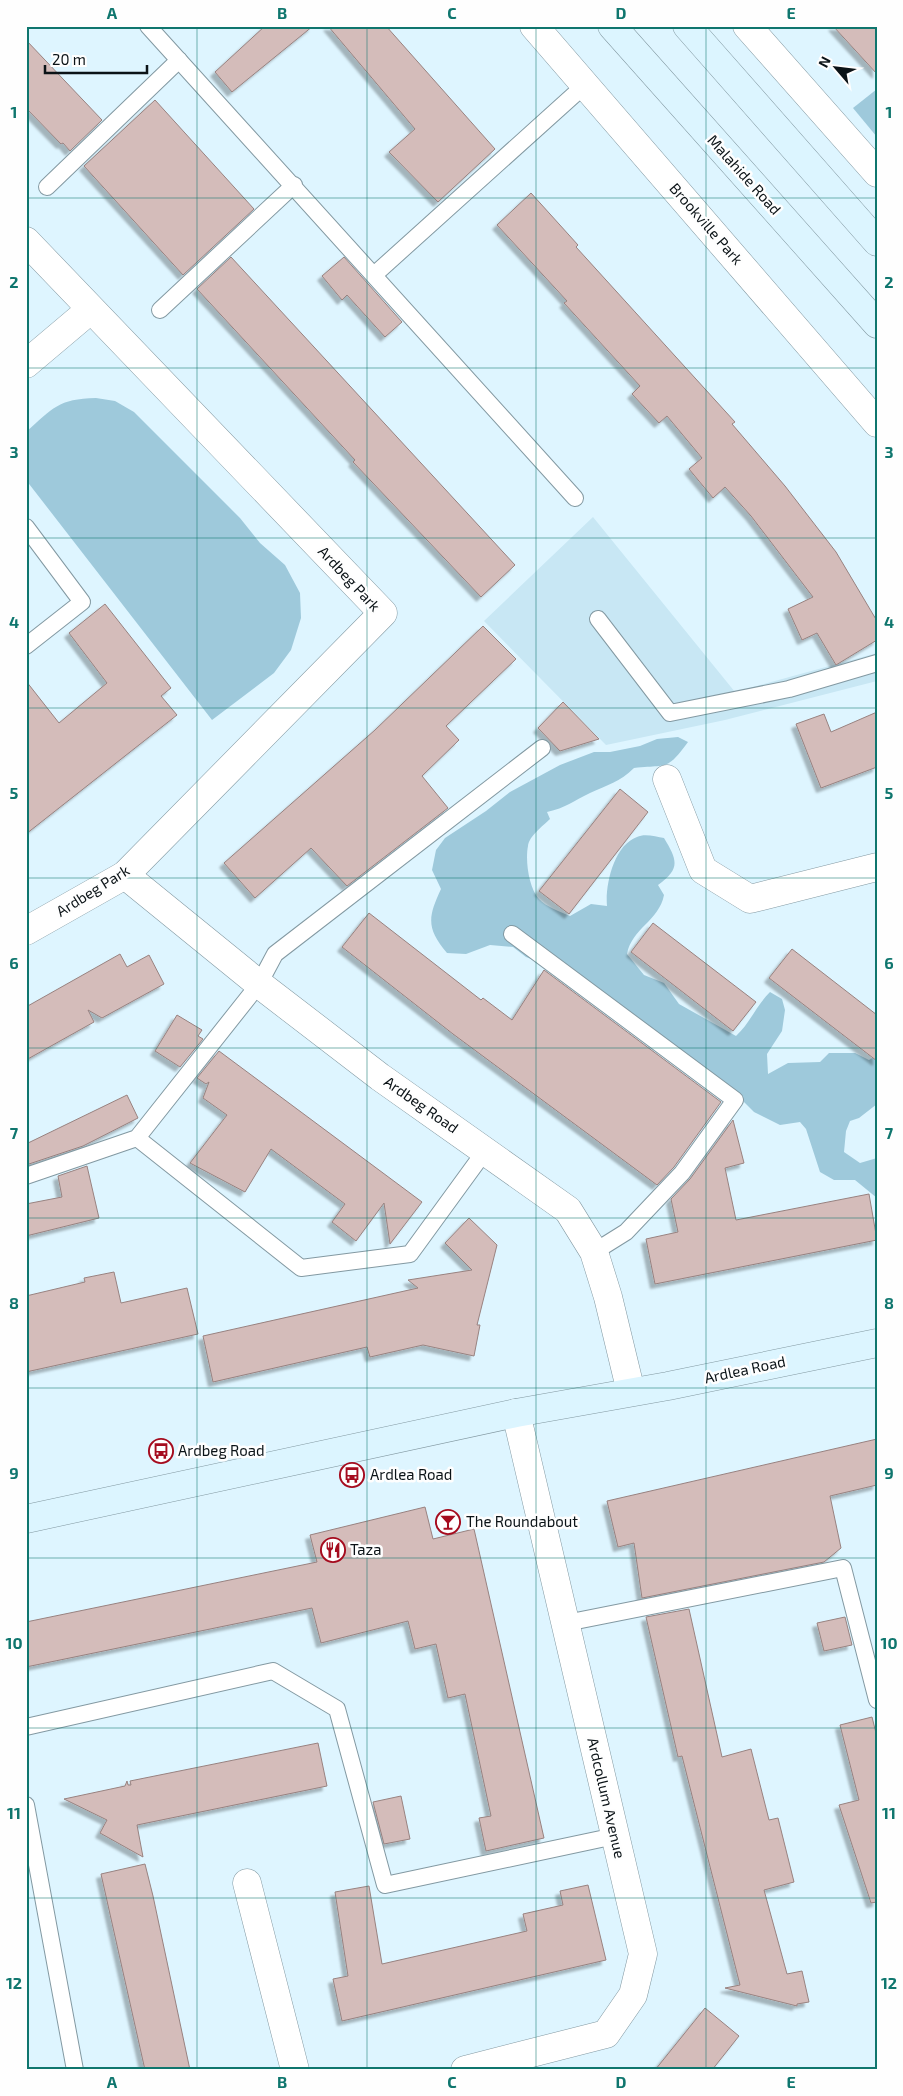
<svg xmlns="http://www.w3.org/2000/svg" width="903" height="2096" font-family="'Exo 2',sans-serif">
	<defs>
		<filter id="shadow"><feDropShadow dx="-4.5" dy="4.5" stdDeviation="1" flood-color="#0004"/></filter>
	</defs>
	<rect width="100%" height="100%" fill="#def5ff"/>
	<!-- built -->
	<path fill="#c8e7f4" d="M593 517 735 692 877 653V681L725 720 606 745 484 621Z"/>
	<!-- green -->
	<g fill="#9ec9db">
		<path d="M877 89V137L853 108Z"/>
		<path d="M96 398 115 401 134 412 240 518 260 543 285 565 300 593 301 618 291 650 274 673 212 720 26 480V432C53 408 58 399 96 398Z"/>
		<path d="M678 737 688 742C666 772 667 764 634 768 620 782 607 785 590 793 573 801 566 808 547 812L550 819C543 826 529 836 528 846 525 861 529 888 539 899 546 907 561 912 570 916L591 904 607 906C605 885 614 845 637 837 645 833 656 837 664 838 678 861 680 869 658 885L664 895C659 921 632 928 627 954L644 975 664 983 679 1004 736 1036C750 1023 756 1006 770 992L782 999 785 1010 782 1031 767 1054 768 1074 788 1063 820 1062 829 1053H855L869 1060 877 1055V1104L859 1118 850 1121 846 1131 844 1152 860 1163 877 1158V1198L855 1180H834L820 1172 806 1129 800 1122 780 1125 754 1112 731 1089 590 982 526 957 513 947 490 945 466 954 447 953C426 928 428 917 441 889L432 870 436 850 445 838 486 811 510 792 560 765 594 752H610L640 746 657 739Z"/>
	</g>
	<!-- building -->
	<g fill="#d4bcba" stroke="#988280" filter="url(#shadow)">
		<path d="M265 26H313L232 92 215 72Z"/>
		<path d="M328 26H386L495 149 438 202 389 152 415 129Z"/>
		<path d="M833 26H877V74Z"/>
		<path d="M26 40 102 120 70 151 63 143 61 144 26 108Z"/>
		<path d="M155 100 254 209 183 275 84 166Z"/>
		<path d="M531 193 578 245 576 247 735 422 732 424 785 486 836 552 877 621V640L836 665 817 633 802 640 788 609 813 597 751 516 725 487 713 498 689 469 702 458 667 416 659 423 632 394 640 386 564 303 567 301 497 225Z"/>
		<path d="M231 257 515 565 481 597 353 462 355 460 197 289Z"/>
		<path d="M344 257 402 322 385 337 347 295 342 300 322 276Z"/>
		<path d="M105 604 171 688 161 696 177 715 26 834V681L59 723 107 683 69 633Z"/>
		<path d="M483 626 516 659 446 726 459 740 422 776 448 808 347 886 311 848 255 898 224 863 375 730Z"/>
		<path d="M563 702 599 739 560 751 538 728Z"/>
		<path d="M877 712V767L821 788 796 724 824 714 831 732Z"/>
		<path d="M620 789 648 812 569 914 539 891Z"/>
		<path d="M369 913 481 1000 483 998 512 1020 544 970 721 1102 674 1167 657 1185 453 1034 342 947Z"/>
		<path d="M653 923 756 1002 733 1031 631 952Z"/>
		<path d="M792 949 877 1015V1061L769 978Z"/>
		<path d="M120 954 127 967 149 955 164 984 102 1018 88 1010 94 1022 26 1060V1007Z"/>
		<path d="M177 1015 202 1030 198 1036 203 1039 180 1067 155 1051Z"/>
		<path d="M219 1051 422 1202 390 1244 384 1203 356 1241 332 1222 345 1204 271 1149 245 1192 190 1163 227 1115 203 1098 209 1082 206 1084 197 1078Z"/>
		<path d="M127 1095 138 1118 83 1146 26 1165V1144Z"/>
		<path d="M733 1120 744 1163 725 1168 736 1220 869 1194 877 1240 655 1284 646 1239 678 1232 671 1199 690 1179Z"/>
		<path d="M87 1166 99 1218 26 1236V1204L62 1197 58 1176Z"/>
		<path d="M469 1218 497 1245 477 1325H480L474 1356 423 1345 370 1357 367 1347 213 1382 203 1336 418 1288 408 1280 472 1270 445 1243Z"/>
		<path d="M114 1272 121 1303 187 1288 198 1334 26 1372V1296L85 1282 84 1278Z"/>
		<path d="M877 1439V1485L830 1496 841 1548 824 1562 642 1598 634 1543 618 1547 607 1501Z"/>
		<path d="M425 1507 433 1539 474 1529 544 1838 486 1851 479 1818 491 1816 465 1694 448 1698 436 1644 415 1649 408 1621 321 1643 312 1608 26 1667V1622L317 1562 310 1535Z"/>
		<path d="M689 1609 722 1757 751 1749 769 1820 778 1818 794 1882 764 1890 787 1974 802 1971 809 2002 797 2004V2006L725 1988 740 1985 682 1756 678 1757 646 1617Z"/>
		<path d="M845 1617 852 1645 824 1651 817 1623Z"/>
		<path d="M872 1717 877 1737V1902L871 1903 839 1805 859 1800 840 1725Z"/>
		<path d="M318 1743 327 1786 137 1825 143 1857 100 1833 107 1820 64 1799 125 1786 127 1781 128 1785H131L130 1781Z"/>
		<path d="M401 1796 410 1839 384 1844 373 1802Z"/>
		<path d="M145 1864 153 1896 190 2070H145L101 1874Z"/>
		<path d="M588 1885 606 1960 342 2021 333 1979 348 1976 335 1892 369 1886 382 1964 527 1931 523 1914 563 1905 560 1891Z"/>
		<path d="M705 2008 739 2036 712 2070H655Z"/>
	</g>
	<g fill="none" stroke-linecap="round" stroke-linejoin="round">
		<defs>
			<g id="lane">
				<path d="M148 26 575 498"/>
				<path d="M47 187 179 60"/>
				<path d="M374 275 586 84"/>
				<path d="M160 310 294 185"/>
				<path d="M26 527 82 602 26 646"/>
				<path d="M598 619 670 713 789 689 877 663"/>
				<path d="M512 934 735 1100 682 1173 626 1232 594 1252"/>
				<path d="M137 1138 301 1268 410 1254 485 1151"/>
				<path d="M26 1176 137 1138 259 984 275 954 542 748"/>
				<path d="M566 1623 843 1568 877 1700"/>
				<path d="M26 1727 273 1671 337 1709 385 1885 615 1836"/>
				<path d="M26 1805 75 2070"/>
			</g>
			<g id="street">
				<path d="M534 26 877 423"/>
				<path d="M747 26 877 173"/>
				<path d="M26 241 383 613 125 875 26 931"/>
				<path d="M26 364 90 310"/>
				<path d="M667 779 703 870 750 899 877 867"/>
				<path d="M125 875 259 984 380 1077 568 1210 594 1252 608 1297 631 1392"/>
				<path d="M247 1883 295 2070"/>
				<path d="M465 2070 606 2034 633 1995 643 1954 516 1413"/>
			</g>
			<g id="secondary">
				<path d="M612 26 877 324"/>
				<path d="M687 26 877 242"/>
				<path d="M26 1519 516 1413 668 1386 877 1343"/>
			</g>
		</defs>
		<!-- lane casing -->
		<use href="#lane" stroke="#8399a2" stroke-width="18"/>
		<!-- street casing -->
		<use href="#street" stroke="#8399a2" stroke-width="29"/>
		<!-- secondary casing -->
		<use href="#secondary" stroke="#8399a2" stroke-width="29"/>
		<!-- lane -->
		<use href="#lane" stroke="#fff" stroke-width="16"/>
		<!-- street -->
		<use href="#street" stroke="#fff" stroke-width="28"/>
		<!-- secondary -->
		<use href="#secondary" stroke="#dcf5ff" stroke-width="28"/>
	</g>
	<!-- grid -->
	<path fill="none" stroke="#0f766e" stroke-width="1" stroke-opacity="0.55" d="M197 26V2070M367 26V2070M536 26V2070M706 26V2070M26 198H877M26 368H877M26 538H877M26 708H877M26 878H877M26 1048H877M26 1218H877M26 1388H877M26 1558H877M26 1728H877M26 1898H877"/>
	<!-- icons -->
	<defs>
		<symbol id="bus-ring" viewBox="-11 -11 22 22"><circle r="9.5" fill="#fefefe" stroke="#a50b1e" stroke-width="1.5"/><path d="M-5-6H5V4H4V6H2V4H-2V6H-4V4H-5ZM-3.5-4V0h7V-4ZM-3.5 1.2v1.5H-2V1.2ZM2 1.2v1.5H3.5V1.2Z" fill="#a50b1e"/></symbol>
		<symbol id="bar-ring" viewBox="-11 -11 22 22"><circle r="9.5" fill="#fefefe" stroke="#a50b1e" stroke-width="1.5"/><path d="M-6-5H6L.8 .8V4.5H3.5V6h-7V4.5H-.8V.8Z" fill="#a50b1e"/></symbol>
		<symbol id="restaurant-ring" viewBox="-11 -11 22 22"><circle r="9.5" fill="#fefefe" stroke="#a50b1e" stroke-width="1.5"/><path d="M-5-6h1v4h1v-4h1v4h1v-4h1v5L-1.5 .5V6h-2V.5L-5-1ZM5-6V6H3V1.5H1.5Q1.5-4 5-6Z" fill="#a50b1e"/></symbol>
	</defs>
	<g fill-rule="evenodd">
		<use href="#bus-ring" x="147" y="1437" width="28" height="28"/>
		<use href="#bus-ring" x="338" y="1461" width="28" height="28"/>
		<use href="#bar-ring" x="434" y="1508" width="28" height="28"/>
		<use href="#restaurant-ring" x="319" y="1536" width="28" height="28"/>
	</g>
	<g text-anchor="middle" stroke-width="5" stroke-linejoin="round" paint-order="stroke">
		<!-- street labels -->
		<g font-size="15" fill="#0b1317" stroke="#fefefe">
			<text transform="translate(744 175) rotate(48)" y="5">Malahide Road</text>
			<text transform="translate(706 224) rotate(49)" y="5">Brookville Park</text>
			<text transform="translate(349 579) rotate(47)" y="5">Ardbeg Park</text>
			<text transform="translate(93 891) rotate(-32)" y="5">Ardbeg Park</text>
			<text transform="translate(421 1105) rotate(35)" y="5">Ardbeg Road</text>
			<text transform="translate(745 1370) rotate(-12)" y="5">Ardlea Road</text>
			<text transform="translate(606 1798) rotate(77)" y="5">Ardcollum Avenue</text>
		</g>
		<!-- poi labels -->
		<g font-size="15" fill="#0b1317" stroke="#fefefe" text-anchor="start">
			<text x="178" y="1456">Ardbeg Road</text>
			<text x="370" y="1480">Ardlea Road</text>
			<text x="466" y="1527">The Roundabout</text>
			<text x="350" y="1555">Taza</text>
		</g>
	</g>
	<!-- border -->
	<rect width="903" height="2096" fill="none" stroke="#fefefe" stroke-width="55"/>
	<!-- north arrow -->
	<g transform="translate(836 68) rotate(298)" stroke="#fefefe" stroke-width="4" paint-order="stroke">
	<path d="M0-4L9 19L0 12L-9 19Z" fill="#0b1317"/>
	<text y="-8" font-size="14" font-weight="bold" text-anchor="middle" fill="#0b1317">N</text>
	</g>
	<!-- scale -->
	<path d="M45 65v8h102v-8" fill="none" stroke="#0b1317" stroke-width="2.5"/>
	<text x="52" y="65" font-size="15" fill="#0b1317" stroke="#fefefe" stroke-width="4" paint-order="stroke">20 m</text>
	<rect x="28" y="28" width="848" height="2040" fill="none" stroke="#0f766e" stroke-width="2"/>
	<g font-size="16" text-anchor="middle" font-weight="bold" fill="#0f766e">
		<text x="112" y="19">A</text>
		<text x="282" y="19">B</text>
		<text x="452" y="19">C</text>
		<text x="621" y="19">D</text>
		<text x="791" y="19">E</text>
		<text x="14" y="118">1</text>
		<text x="889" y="118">1</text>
		<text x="14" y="288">2</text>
		<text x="889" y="288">2</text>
		<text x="14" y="458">3</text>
		<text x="889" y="458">3</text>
		<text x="14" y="628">4</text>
		<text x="889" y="628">4</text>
		<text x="14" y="799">5</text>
		<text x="889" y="799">5</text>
		<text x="14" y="969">6</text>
		<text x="889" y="969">6</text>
		<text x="14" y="1139">7</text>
		<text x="889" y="1139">7</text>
		<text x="14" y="1309">8</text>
		<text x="889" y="1309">8</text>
		<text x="14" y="1479">9</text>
		<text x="889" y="1479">9</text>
		<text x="14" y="1649">10</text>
		<text x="889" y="1649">10</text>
		<text x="14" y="1819">11</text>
		<text x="889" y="1819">11</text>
		<text x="14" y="1989">12</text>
		<text x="889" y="1989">12</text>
		<text x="112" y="2088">A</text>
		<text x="282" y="2088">B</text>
		<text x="452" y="2088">C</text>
		<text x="621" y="2088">D</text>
		<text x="791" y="2088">E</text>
	</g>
</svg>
